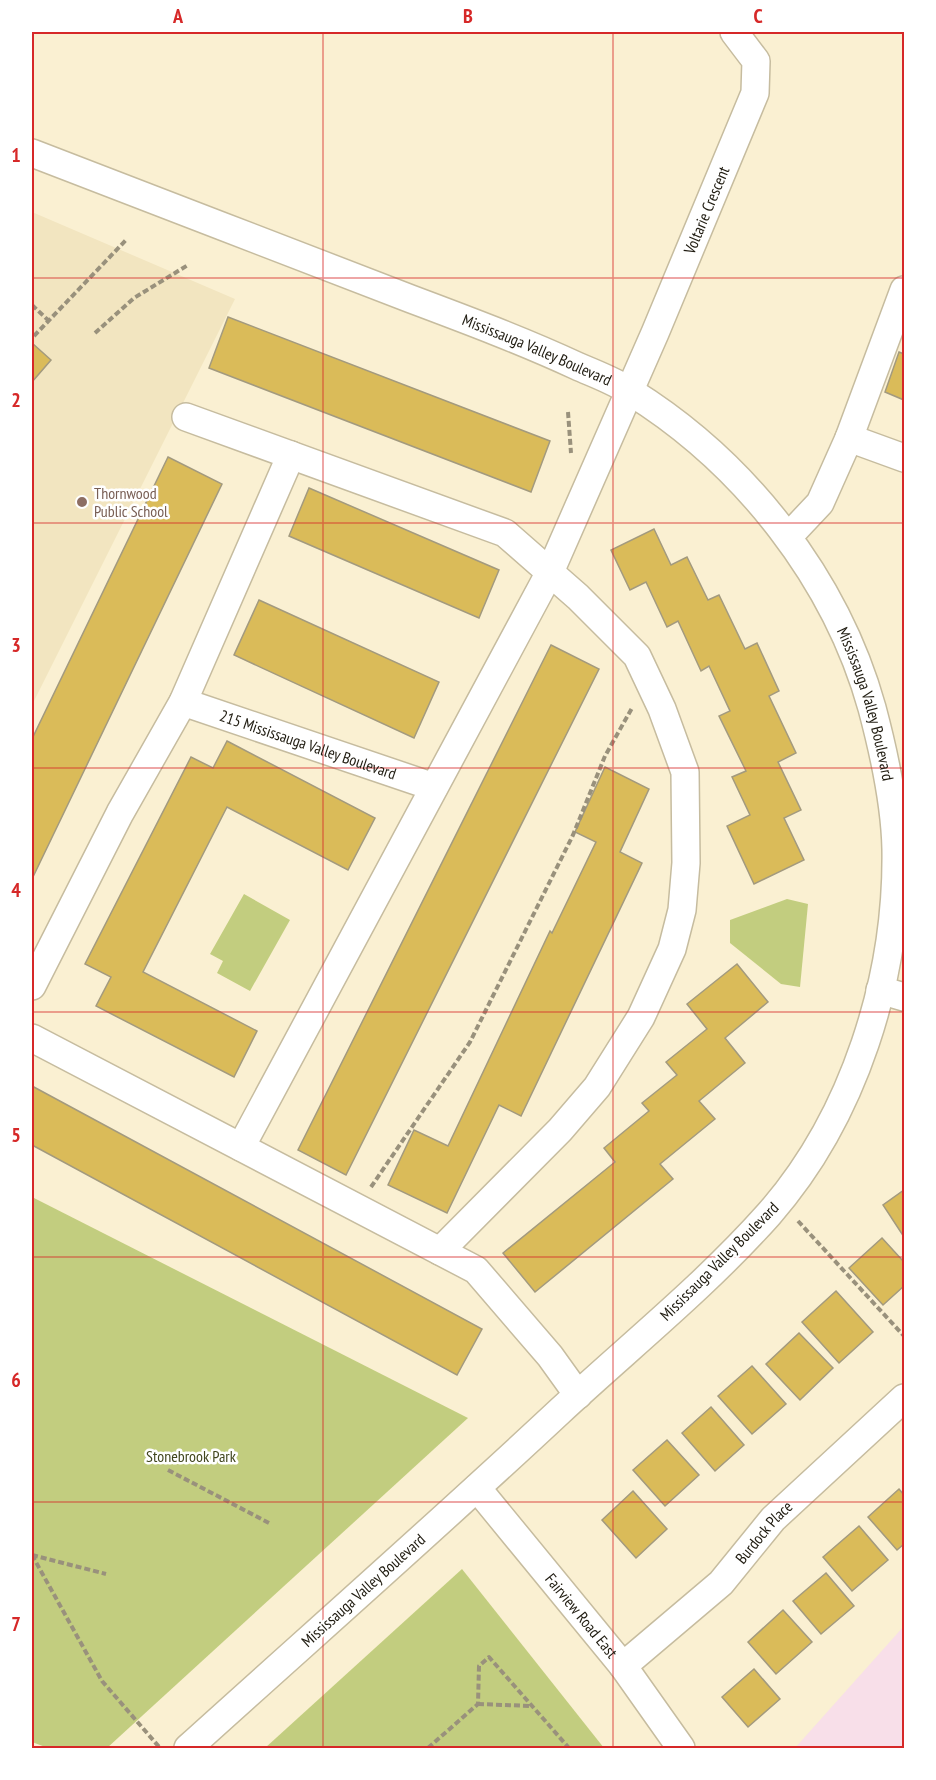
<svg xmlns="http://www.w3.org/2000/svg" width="936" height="1780" font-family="'PT Sans Narrow',sans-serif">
	<rect width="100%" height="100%" fill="#faf0d2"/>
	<!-- commercial -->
	<path fill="#f8dfe9" d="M904 1626V1748H795Z"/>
	<!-- built -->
	<path fill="#f2e5c0" d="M32 212 235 299 32 705Z"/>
	<!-- green -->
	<g fill="#c2cd7f">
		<path d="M244 894 290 920 250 991 217 973 223 961 210 954Z"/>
		<path d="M787 899 808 904 800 987 781 984 730 943V920Z"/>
		<path d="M32 1197 468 1418 107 1748H48L32 1742Z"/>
		<path d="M462 1569 604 1748H265Z"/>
	</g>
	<!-- building -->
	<g fill="#dabb59" stroke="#a39a7e" stroke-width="1.5">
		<path d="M228 317 550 441 531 492 209 368Z"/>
		<path d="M32 343 51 360 32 382Z"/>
		<path d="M899 352 904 354V400L885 392Z"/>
		<path d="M168 457 222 484 32 879V739Z"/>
		<path d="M309 488 499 570 479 618 289 536Z"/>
		<path d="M654 529 671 565 687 557 708 600 719 595 745 649 757 643 779 691 769 696 796 753 778 762 801 810 784 818 804 860 754 884 727 826 750 815 732 777 746 771 719 716 730 711 709 666 701 671 678 621 667 627 646 582 630 590 611 550Z"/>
		<path d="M259 600 439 682 414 738 234 655Z"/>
		<path d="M551 645 599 669 346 1175 298 1150Z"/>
		<path d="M227 741 375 818 348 870 227 807 143 972 257 1031 234 1077 96 1006 111 977 85 964 191 757 213 768Z"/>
		<path d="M605 767 649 789 620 852 642 863 521 1116 499 1105 447 1213 388 1185 414 1130 448 1146 550 931 552 933 596 842 575 832Z"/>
		<path d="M737 964 768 1002 725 1038 745 1063 699 1101 715 1119 660 1164 673 1179 535 1292 503 1253 615 1162 604 1148 649 1111 642 1103 677 1075 666 1062 707 1029 687 1004Z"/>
		<path d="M32 1086 482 1329 457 1375 32 1145Z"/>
		<path d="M904 1190V1237L883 1205Z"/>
		<path d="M882 1238 904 1262V1286L883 1305 849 1268Z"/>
		<path d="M836 1291 873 1332 839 1363 802 1322Z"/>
		<path d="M799 1333 833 1368 800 1400 766 1364Z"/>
		<path d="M752 1366 786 1404 752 1434 718 1396Z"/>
		<path d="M711 1407 744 1445 715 1471 682 1433Z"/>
		<path d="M667 1440 699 1475 665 1506 633 1470Z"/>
		<path d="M899 1489 904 1495V1544L897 1550 868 1517Z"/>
		<path d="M633 1491 667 1529 636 1558 602 1520Z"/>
		<path d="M859 1526 888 1560 852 1591 823 1557Z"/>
		<path d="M826 1573 854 1606 821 1634 793 1601Z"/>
		<path d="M783 1610 812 1642 776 1674 748 1642Z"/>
		<path d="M754 1669 780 1699 748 1727 722 1697Z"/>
	</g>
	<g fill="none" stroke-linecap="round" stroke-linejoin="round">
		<defs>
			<g id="minor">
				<path id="s1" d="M32 153C158 202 285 250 411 299 467 320 523 341 577 366 595 374 615 381 631 392 745 463 836 579 872 708 884 753 895 803 896 849 898 978 854 1117 769 1214 705 1286 630 1346 560 1411 438 1525 312 1636 188 1748"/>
				<path d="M186 417 505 533 578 597 637 656 662 709 685 772 686 863 682 910 672 949 641 1017 597 1087 560 1130 440 1251"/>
				<path d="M849 438 904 458"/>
				<path d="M788 537 820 503 849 438 904 290"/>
				<path id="s2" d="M183 702 434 787"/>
				<path d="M32 986 120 813 183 702 291 455"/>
				<path d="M880 990 904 997"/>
				<path d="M32 1038 476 1270 550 1356 578 1395"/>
				<path id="s3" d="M241 1147 550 572 655 333 755 93 756 61 734 32"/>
				<path id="s4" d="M477 1488 623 1666 681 1748"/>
				<path id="s5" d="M623 1666 721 1583 773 1519 904 1398"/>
			</g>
		</defs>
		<!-- minor casing -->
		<use href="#minor" stroke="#c6bc9f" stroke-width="30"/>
		<!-- path -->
		<g stroke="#99917c" stroke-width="4" stroke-dasharray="6 3" stroke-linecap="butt">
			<path d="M32 305 49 321"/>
			<path d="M95 333 134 298 188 265"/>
			<path d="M34 336 126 240"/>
			<path d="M568 412 571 453"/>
			<path d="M371 1187 470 1042 573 835 605 756 632 708"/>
			<path d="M798 1221 904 1336"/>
			<path d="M168 1470 269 1523"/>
			<path d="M32 1555 102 1681 160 1748"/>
			<path d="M32 1555 106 1574"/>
			<path d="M478 1704 531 1706"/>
			<path d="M428 1748 478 1704 479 1666 489 1657 569 1748"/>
		</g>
		<!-- minor -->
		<use href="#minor" stroke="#fff" stroke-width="27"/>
	</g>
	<!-- grid -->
	<path fill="none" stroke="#d62828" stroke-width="1.5" stroke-opacity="0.55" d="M323 32V1748M613 32V1748M32 278H904M32 523H904M32 768H904M32 1012H904M32 1257H904M32 1502H904"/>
	<!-- markers -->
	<circle fill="#8d6e63" stroke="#fff" stroke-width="2" cx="82" cy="502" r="6"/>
	<g text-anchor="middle" stroke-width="5" stroke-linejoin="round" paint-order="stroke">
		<!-- street labels -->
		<g font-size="16" fill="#1f1b10" stroke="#fff">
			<text dy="6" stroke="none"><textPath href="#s3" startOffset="1047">Voltarie Crescent</textPath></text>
			<text dy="6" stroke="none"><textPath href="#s1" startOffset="542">Mississauga Valley Boulevard</textPath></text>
			<text dy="6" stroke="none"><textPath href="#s1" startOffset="1046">Mississauga Valley Boulevard</textPath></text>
			<text dy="6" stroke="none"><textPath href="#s2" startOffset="132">215 Mississauga Valley Boulevard</textPath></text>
			<text transform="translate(719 1261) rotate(-45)" y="6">Mississauga Valley Boulevard</text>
			<text dy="6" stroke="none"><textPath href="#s5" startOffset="195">Burdock Place</textPath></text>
			<text transform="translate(363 1590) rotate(-42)" y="6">Mississauga Valley Boulevard</text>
			<text dy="6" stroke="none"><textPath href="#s4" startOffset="165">Fairview Road East</textPath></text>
		</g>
		<!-- education labels -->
		<g font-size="16" fill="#785e54" stroke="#fff" text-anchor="start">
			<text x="94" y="499">Thornwood<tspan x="94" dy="18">Public School</tspan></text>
		</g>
		<!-- park labels -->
		<g font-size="16" fill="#41461e" stroke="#fff">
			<text x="191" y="1462">Stonebrook Park</text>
		</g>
	</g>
	<!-- border -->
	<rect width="936" height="1780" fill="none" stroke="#ffffff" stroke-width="66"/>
	<rect x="33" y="33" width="870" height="1714" fill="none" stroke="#d62828" stroke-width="2"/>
	<g font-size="20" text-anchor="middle" font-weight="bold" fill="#d62828">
		<text x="178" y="23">A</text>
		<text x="468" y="23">B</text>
		<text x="758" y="23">C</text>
		<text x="16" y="162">1</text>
		<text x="16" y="407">2</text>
		<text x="16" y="652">3</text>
		<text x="16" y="897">4</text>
		<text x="16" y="1142">5</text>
		<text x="16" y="1387">6</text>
		<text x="16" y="1631">7</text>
	</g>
</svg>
